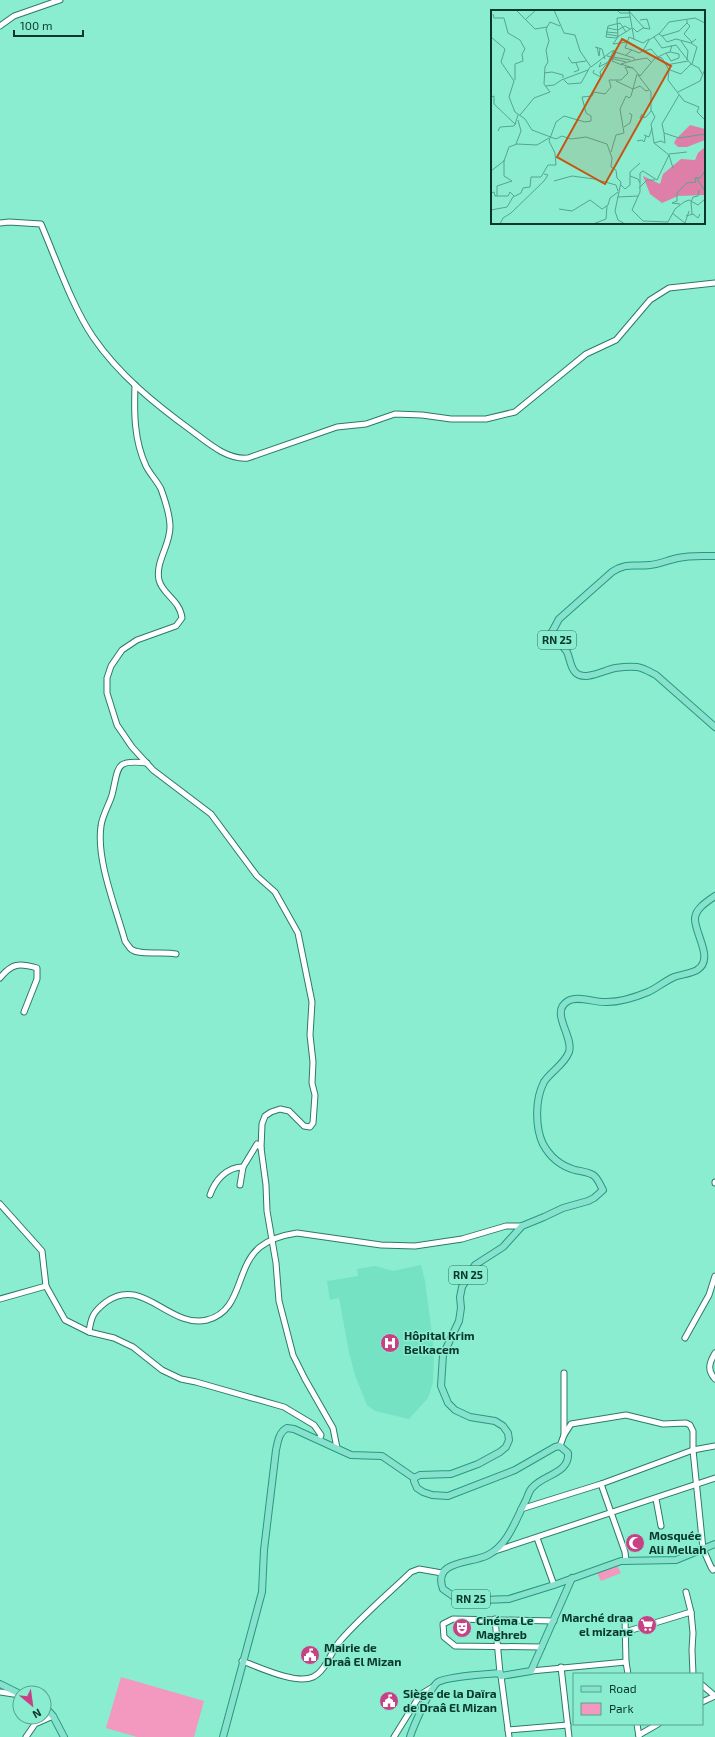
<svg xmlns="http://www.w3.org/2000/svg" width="715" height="1737" font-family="'Exo 2',sans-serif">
	<rect width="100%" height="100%" fill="#8aedd0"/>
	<!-- built -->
	<path fill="#74e2c3" d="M421 1265 425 1281 432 1334 434 1355 433 1382 428 1398 409 1419 375 1411 367 1405 355 1375 349 1352 339 1298 330 1300 327 1281 358 1276 357 1269 375 1266 393 1271Z"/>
	<!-- green -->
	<g fill="#f398be">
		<path d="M617 1565 621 1573 601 1581 597 1573Z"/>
		<path d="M121 1677 204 1701 194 1737H137L106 1728Z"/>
	</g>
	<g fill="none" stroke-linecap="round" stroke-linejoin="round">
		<defs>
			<g id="minor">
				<path d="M0 26 14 16 60 0"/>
				<path d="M0 223 9 222 41 224C56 259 72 306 93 337 119 375 155 404 192 431 208 443 227 460 248 458L337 427 366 424 395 414 422 415 451 419H486L515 412 586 354 616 340 650 300 669 288 715 283"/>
				<path d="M135 385C134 413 134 440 146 466 150 474 157 481 161 489 165 500 170 516 170 527 170 546 155 562 159 580 162 594 180 600 182 618L176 626 137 640 122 650 111 666 107 678V693L117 725 132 747 153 770 211 814 257 876 275 892 298 933 312 1002 310 1035 313 1062 312 1083 315 1095 313 1123 310 1127 304 1126 289 1111 280 1109 271 1112 265 1116 262 1124 261 1148 266 1185 267 1211 276 1263 279 1301 293 1355 305 1379 333 1428 337 1448"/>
				<path d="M147 763C114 759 119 767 112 795 109 805 102 816 101 826 96 860 116 908 125 941 127 944 129 947 131 949 139 956 164 951 176 954"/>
				<path d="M0 978C12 963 19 963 37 968V979L24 1012"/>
				<path d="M715 1182V1183"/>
				<path d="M240 1185 243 1167"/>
				<path d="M210 1195C215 1180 227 1167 243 1167L257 1144 261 1148"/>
				<path d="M0 1204 42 1251 46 1286 65 1320 89 1332 114 1338 133 1347 162 1370 181 1379 196 1382 284 1407 314 1425 321 1435 319 1440"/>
				<path d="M0 1299 46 1286"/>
				<path d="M89 1332C91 1317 93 1312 106 1302 143 1275 169 1329 207 1320 243 1311 235 1267 260 1247 271 1238 284 1235 297 1233L381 1245 415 1246 462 1239 506 1226H522"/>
				<path d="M685 1338 709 1295 715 1276"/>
				<path d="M715 1353C709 1363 707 1370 715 1379"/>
				<path d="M564 1435V1373"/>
				<path d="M560 1446 564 1435 571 1424 626 1415 663 1424 686 1423 690 1425 693 1431V1450L703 1549 711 1567 713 1570 715 1569"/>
				<path d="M601 1484 625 1552 626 1561"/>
				<path d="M656 1499 661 1526"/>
				<path d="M521 1509 601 1484 693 1450 715 1446"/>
				<path d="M537 1538 554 1585"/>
				<path d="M495 1551 715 1478"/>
				<path d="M686 1592 691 1612"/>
				<path d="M495 1619 500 1673"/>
				<path d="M625 1619 626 1662"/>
				<path d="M625 1632 691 1612 693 1633 692 1650 693 1674"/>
				<path d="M542 1647 455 1646 444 1637 443 1624 453 1619 554 1621"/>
				<path d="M242 1661C259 1667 296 1685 313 1677 326 1671 331 1651 340 1641 362 1616 387 1595 411 1572L419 1569 442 1573"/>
				<path d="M561 1667 569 1737"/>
				<path d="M531 1671 626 1662 628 1674"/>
				<path d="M501 1676 509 1737"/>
				<path d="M702 1685 715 1696"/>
				<path d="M0 1692 20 1695"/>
				<path d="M702 1702 715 1696"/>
				<path d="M637 1724 639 1737"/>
				<path d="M508 1730 568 1725"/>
				<path d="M639 1735 658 1724"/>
				<path d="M26 1737 35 1724 53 1716"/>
				<path d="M394 1737 417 1700 423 1693 433 1687"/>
			</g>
			<g id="major">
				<path d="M715 556C703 556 690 555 678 558 668 560 660 564 650 565 634 567 627 562 612 572L559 619 552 632C554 640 563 645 567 652 570 658 570 667 575 672 584 682 604 670 615 668 622 667 630 666 637 667 644 668 650 672 656 675L715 727"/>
				<path d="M715 896C708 901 696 908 695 918 694 933 715 959 697 970 690 974 682 974 674 977 665 981 657 988 648 992 636 997 619 1002 607 1002 595 1003 578 995 568 1001 549 1012 574 1036 569 1052 564 1065 551 1071 544 1082 535 1099 535 1127 543 1144 550 1157 561 1166 575 1170 581 1171 588 1172 593 1175 598 1178 600 1185 603 1190L594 1198 588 1201 563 1208 544 1217 522 1226 503 1247 475 1265 462 1287 460 1297 461 1308 459 1321 443 1355 441 1386 448 1403 455 1410 470 1417 495 1421 503 1426 508 1433 509 1440 506 1447 500 1452 478 1464 451 1474 420 1475 414 1478V1481L417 1488 423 1492 432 1495 448 1496 515 1470 555 1447 560 1446 568 1453C570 1473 543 1475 533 1487 529 1490 528 1496 526 1500 516 1519 508 1545 488 1555 471 1564 432 1560 443 1589L453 1596 462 1598 483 1600 509 1599 554 1585 621 1561 676 1560 715 1544"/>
				<path d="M0 1684 20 1694"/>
				<path d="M44 1706 53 1716 64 1737"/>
				<path d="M223 1737 262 1592 264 1550 276 1450C278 1441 279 1432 287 1428L294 1429 351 1455 382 1456 414 1478"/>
				<path d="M410 1737C413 1727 431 1686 438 1682 448 1676 487 1674 500 1673L501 1676 531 1671 572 1578"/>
			</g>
		</defs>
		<!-- minor casing -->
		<use href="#minor" stroke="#2d7a66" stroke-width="7"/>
		<!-- major casing -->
		<use href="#major" stroke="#27997f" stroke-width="8"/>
		<!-- minor -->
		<use href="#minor" stroke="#fff" stroke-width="5"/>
		<!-- major -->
		<use href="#major" stroke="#86e2cd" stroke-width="6"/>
	</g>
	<!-- icons -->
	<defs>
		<symbol id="hospital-disc" viewBox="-11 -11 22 22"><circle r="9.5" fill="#c74285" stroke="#8aedd0"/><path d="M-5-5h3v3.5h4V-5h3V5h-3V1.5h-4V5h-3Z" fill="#fff"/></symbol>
		<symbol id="mosque-disc" viewBox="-11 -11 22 22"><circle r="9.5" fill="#c74285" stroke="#8aedd0"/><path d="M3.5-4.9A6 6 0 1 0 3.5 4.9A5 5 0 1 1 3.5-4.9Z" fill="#fff"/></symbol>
		<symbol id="supermarket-disc" viewBox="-11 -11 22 22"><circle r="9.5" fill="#c74285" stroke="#8aedd0"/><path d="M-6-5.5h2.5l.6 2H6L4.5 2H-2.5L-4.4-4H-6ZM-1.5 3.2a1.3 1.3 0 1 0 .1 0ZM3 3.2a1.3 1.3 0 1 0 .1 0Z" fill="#fff"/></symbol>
		<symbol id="theatre-disc" viewBox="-11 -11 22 22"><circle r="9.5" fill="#c74285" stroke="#8aedd0"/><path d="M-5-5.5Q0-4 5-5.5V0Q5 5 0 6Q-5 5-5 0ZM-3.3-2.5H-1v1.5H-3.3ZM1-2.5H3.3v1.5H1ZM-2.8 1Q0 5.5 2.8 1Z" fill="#fff"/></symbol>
		<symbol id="civic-disc" viewBox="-11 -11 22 22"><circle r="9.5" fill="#c74285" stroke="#8aedd0"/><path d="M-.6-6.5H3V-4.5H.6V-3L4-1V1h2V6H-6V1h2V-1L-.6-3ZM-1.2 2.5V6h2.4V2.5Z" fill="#fff"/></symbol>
	</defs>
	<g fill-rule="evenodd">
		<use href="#hospital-disc" x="379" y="1332" width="22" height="22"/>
		<use href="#mosque-disc" x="624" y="1532" width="22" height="22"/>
		<use href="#supermarket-disc" x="636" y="1614" width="22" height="22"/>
		<use href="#theatre-disc" x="451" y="1617" width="22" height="22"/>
		<use href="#civic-disc" x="299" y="1644" width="22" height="22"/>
		<use href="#civic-disc" x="378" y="1690" width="22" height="22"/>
	</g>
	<g text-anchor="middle" stroke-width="3" stroke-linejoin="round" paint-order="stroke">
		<!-- shield labels -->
		<g fill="#8aedd0" stroke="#306e5d" stroke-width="1">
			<rect x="538" y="631" width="38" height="18" rx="3"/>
			<rect x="449" y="1266" width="38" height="18" rx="3"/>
			<rect x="452" y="1590" width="38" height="18" rx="3"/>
		</g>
		<g font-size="11" font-weight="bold" fill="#0a372c">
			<text x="557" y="644">RN 25</text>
			<text x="468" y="1279">RN 25</text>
			<text x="471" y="1603">RN 25</text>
		</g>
		<!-- poi labels -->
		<g font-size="12" font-weight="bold" fill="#0a372c" stroke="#8aedd0" text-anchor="start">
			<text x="404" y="1340">Hôpital Krim<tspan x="404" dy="14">Belkacem</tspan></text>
			<text x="649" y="1540">Mosquée<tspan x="649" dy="14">Ali Mellah</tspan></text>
			<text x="633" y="1622" text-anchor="end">Marché draa<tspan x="633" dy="14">el mizane</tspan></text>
			<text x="476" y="1625">Cinéma Le<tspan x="476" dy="14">Maghreb</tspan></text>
			<text x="324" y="1652">Mairie de<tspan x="324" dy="14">Draâ El Mizan</tspan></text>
			<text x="403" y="1698">Siège de la Daïra<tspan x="403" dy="14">de Draâ El Mizan</tspan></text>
		</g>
	</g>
	<!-- overview -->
	<g transform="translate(491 10)">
		<rect width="214" height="214" fill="#8aedd0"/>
		<path d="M199 115 214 119V130L196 137H187L183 133 185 129ZM214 137V185L187 186 171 193 159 184 152 166 169 174 172 164 190 149 204 150 207 143Z" fill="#dd7fa8"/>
		<path fill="none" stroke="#57a48e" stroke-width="1" d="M25 0 44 19 56 17M126 0 129 3H138M138 0 143 29M138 1 153 18M2 4 3 8H13L17 23 29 30 34 39 31 44 32 51 24 54V70M35 9 45 0M196 13 199 16 193 24 201 32M116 18 127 20 134 16 139 19M142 18 146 22 152 18 159 19 156 9 149 10M115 22 127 23M135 22 129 13 117 16 115 27 125 28 141 18M115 24 127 26M168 24 171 26 188 21 196 13V10M171 26 176 32 185 29 200 33 205 29M0 27 14 39 10 52 23 71 18 87 24 102 34 109 41 120 65 129 71 126 80 129 95 127 116 134 121 148 120 157 125 160 126 168 130 172 124 201 127 210 134 214M163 27 171 38 185 35 200 54 190 64 179 60M190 31 197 41 196 50M200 33 206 37 201 54M122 34 127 27 126 8 139 7M122 34 136 32M104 37 111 39 114 49M106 37 108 46 109 38M122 40 125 42 121 51 131 55M141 40 134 38 138 27 152 33 158 29M153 41 160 39 167 47 175 43M122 42 119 48 135 52M179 42 188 44V48L180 51 175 43 179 42 181 35M135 45 141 40 148 43 152 41 158 30 169 23 178 12 204 8 214 13M116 46 139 50M77 47 81 53 95 51M144 50 156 48 160 52M110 52 108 57 117 52 119 48M200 54 208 58 211 64M175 55 197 51M142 58 149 66 165 47 171 48 178 60 177 70 193 91 208 97 206 102 214 110M103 60 102 63 110 67 109 62 117 52M83 62 88 60 85 53M53 63 61 62 72 65V68M147 65 160 82V100L164 107 160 114 163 133 178 145 166 170 152 161 149 163V182L141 200 152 211 177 212 184 199 193 192 198 190 207 195 214 189M73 69 97 60M125 71 142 79 149 76 155 81 158 80M54 76 63 75 72 69 77 74 90 73 99 57M187 82 209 71 214 59M188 85 171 114 173 123 188 128 214 124M0 87 3 86V94L24 114 27 105M151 104 149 108 155 107 160 101M29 105 43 88 59 82 53 74 54 57 57 52 55 40 58 31 55 19 59 12 69 16M133 117 139 113 141 105 138 103M7 121 9 117 23 116 25 113M153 125 158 127 161 118M146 131 151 130 153 132 155 126M163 133 170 131 174 133 173 123M25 134 30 121 27 110M120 142 125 125 133 123 129 99 135 86 138 88 140 86 146 64M178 144 196 142M178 145 182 158M0 161 13 151 18 137 26 134 46 135 58 128M139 166 147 169 149 173M205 167 214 181M63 171 81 166 103 169 125 175 127 181M130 175 134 179 139 175V162L149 153M148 178 156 170H164M0 183 3 182 4 186H17L19 182 23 186M6 186V176L21 171 13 166V150M127 187 147 186M189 194 181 193 186 191V183L196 173 205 172 204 168H209L214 161M68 199 81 201 99 190 111 199 117 195 119 188 127 182M0 200 16 197 22 187 30 183 32 178 39 177 40 167H50L57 155H65L64 143 58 131 65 112 73 106 94 112 100 111V106L95 103 91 87 101 86 103 82 114 84 120 77 118 70H130L137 63 134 57 142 58 130 54 144 50 143 48 121 41 100 57 89 41 84 25 73 23 63 0M181 203 194 213M201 204 200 192 202 187 207 186 208 180M195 206 202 204 207 208 209 204M194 213 198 201M9 214 12 208 20 203 53 171 57 165 53 164M102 214 115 209 116 196"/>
		<path fill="#c75411" fill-opacity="0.15" stroke="#c75411" stroke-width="2" d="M131 29 180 56 114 174 66 147Z"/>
		<rect width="214" height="214" fill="none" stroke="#0a372c" stroke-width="2"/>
	</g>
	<!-- legend -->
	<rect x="573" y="1673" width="130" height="52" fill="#8aedd0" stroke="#57a48e"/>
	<rect x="581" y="1686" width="20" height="6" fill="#86e2cd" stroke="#57a48e"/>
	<text x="609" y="1693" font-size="12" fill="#0a372c">Road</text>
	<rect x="581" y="1703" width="20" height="12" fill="#f398be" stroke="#57a48e"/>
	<text x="609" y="1713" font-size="12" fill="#0a372c">Park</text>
	<!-- north arrow -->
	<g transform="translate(32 1705) rotate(151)"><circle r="19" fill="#8aedd0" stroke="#57a48e"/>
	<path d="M0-3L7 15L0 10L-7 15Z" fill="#c74285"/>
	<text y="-6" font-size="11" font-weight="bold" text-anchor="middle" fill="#0a372c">N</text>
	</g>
	<!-- scale -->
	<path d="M14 30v6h69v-6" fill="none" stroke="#0a372c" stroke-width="2"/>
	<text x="20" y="30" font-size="12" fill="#0a372c" stroke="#8aedd0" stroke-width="3" paint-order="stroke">100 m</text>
</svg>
